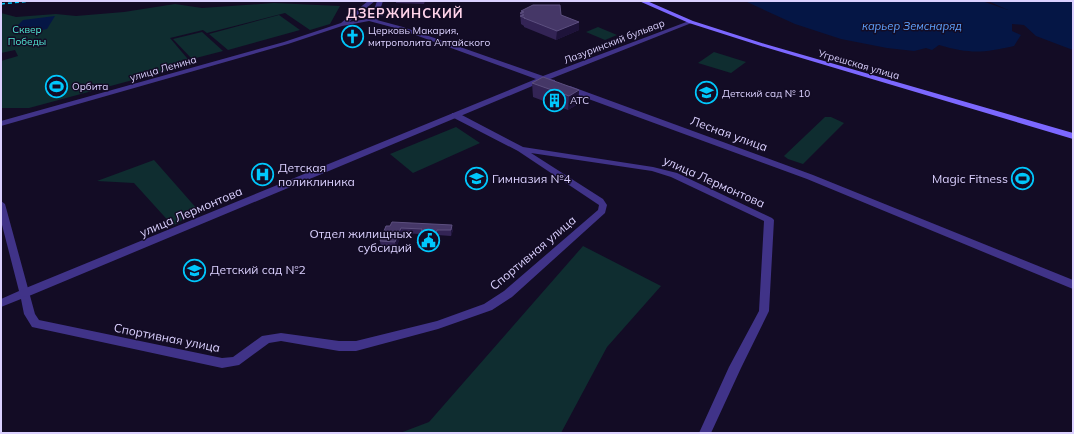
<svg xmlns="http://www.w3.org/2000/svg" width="1074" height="434" font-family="Mulish,sans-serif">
	<rect width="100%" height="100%" fill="#130c25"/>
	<!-- green -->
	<g fill="#0f2d30">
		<path d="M274 3 340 6 330 24 310 30 285 13 207 33 203 30 170 38 192 64 29 108H1V61L18 56 15 50 1 53V13L16 17 56 14 76 16 124 12 175 4 202 8Z"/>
		<path d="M279 15 300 30 228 50 209 34Z"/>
		<path d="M598 27 617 35 605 40 586 32Z"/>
		<path d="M202 32 223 51 192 59 173 39Z"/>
		<path d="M714 52 746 62 731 73 698 63Z"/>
		<path d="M825 117H831L844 123 803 164 788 159 784 156Z"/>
		<path d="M456 127 480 143 413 173 390 154Z"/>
		<path d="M154 160 198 210 173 226 134 183 97 181Z"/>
		<path d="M583 246 661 286 607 347 561 433H400L429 422Z"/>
	</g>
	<!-- water -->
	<g fill="#051645">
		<path d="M982 1 1008 10 988 1H1073V50L1036 36 1024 25 1012 24V31L1021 35 1014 46C983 53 970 54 939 45L932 50 926 48 914 51 887 48 841 39 795 24 747 2Z"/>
		<path d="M55 16 47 29 23 34 12 31 23 20Z"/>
	</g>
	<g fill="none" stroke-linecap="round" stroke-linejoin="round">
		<!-- minor -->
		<path fill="#403388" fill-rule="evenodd" d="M452 113H458L523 147 653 167 677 173 772 218 774 220 769 311 741 368 711 433H699L729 367 759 311 764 221 671 177 652 171 531 153 603 199 607 205 605 213 512 297 492 310 438 329 356 351H339L281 341 269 343 239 365 222 368 32 327 24 314 21 299 1 307V299L19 291 1 221V201L5 204 35 314 39 320 222 358 233 357 262 336 281 333 339 341H356L437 321 484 304 504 291 598 210 599 205 518 151 452 117Z"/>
		<!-- tertiary -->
		<g fill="#403388" fill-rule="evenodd">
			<path d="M368 1H375L349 22 379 17 380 18 377 20 403 27 543 76 689 21 694 22 550 79 555 80V84L543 81 530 87 29 296 25 297 21 296 19 293 21 290 536 79 399 29 369 21 342 26 288 44 1 126V121L284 42 341 23Z"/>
			<path d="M377 1H383L381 7 383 16 378 15 375 7Z"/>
			<path d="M564 86H570L813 175 1073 280V289L807 179 564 90Z"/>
		</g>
		<!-- secondary -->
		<path fill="#7c68ff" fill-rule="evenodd" d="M639 1H647L693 21 765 44 1073 133V139L761 46 689 23Z"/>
		<!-- rail -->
		<path stroke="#00c7fc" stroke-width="1.5" stroke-dasharray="4 3" stroke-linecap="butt" d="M1 4 31 1"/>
	</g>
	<!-- wall -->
	<g fill="#332455">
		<path d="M394 1H425L424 4 396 3V2H394Z"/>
		<path d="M521 11 561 15 579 22V30L556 40 524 27V26L521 24 520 13H521Z"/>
		<path d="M532 83 579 90 578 104 568 110 533 97Z"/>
		<path d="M386 226 453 230 451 236 437 235 433 249 418 248 417 243 420 234 402 233 396 248 381 247 380 241Z"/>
	</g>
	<!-- shaded-wall -->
	<g fill="#1e133a">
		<path d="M579 22V30L556 40 557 31Z"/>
		<path d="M579 90 578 104 568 110 569 96Z"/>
		<path d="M452 225 453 230 451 236V230Z"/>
		<path d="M401 228 402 233 396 248 395 242Z"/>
		<path d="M437 230V235L433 249 432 244Z"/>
	</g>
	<!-- building -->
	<g fill="#453767" stroke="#5c4f7f">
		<path d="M533 5H560L561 15 579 22 557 31 524 18H525L520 16 524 15 520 13 524 12 521 11Z"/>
		<path d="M543 77 579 90 569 96 532 83Z"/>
		<path d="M392 222 452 225 451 230H437L432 244 417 243 422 229 401 228 395 242 380 241 386 226H390Z"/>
	</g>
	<!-- icons -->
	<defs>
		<symbol id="church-ring" viewBox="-11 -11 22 22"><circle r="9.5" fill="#130c25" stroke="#00c7fc" stroke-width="1.5"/><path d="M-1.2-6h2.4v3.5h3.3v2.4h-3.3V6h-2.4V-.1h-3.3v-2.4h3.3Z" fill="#00c7fc"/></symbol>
		<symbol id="stadium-ring" viewBox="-11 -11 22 22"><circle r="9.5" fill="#130c25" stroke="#00c7fc" stroke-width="1.5"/><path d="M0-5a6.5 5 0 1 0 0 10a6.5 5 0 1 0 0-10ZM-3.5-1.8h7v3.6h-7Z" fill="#00c7fc"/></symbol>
		<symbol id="school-ring" viewBox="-11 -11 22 22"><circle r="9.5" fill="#130c25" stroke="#00c7fc" stroke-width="1.5"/><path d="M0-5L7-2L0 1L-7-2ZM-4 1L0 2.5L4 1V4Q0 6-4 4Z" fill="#00c7fc"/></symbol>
		<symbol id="building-ring" viewBox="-11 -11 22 22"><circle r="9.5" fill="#130c25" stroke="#00c7fc" stroke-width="1.5"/><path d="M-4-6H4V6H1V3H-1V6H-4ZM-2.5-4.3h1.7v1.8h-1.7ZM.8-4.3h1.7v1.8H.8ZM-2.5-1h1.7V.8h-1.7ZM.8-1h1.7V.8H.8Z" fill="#00c7fc"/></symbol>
		<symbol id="hospital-ring" viewBox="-11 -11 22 22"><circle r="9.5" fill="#130c25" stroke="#00c7fc" stroke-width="1.5"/><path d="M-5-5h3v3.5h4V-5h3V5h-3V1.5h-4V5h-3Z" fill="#00c7fc"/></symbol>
		<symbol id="civic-ring" viewBox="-11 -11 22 22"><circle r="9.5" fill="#130c25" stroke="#00c7fc" stroke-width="1.5"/><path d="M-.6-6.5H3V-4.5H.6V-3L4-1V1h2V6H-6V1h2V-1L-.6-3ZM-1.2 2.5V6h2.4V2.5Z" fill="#00c7fc"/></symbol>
	</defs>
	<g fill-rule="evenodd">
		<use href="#church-ring" x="340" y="24" width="25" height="25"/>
		<use href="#stadium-ring" x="44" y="74" width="25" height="25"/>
		<use href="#school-ring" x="694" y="80" width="25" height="25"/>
		<use href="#building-ring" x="542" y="88" width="25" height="25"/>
		<use href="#hospital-ring" x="250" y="162" width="25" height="25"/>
		<use href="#school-ring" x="464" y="166" width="25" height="25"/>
		<use href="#stadium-ring" x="1010" y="166" width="25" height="25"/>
		<use href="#civic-ring" x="416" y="228" width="25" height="25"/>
		<use href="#school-ring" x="182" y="258" width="25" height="25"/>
	</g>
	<g text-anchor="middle" stroke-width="3" stroke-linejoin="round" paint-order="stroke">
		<!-- far-park labels -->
		<g font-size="10" fill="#52e9d4" stroke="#130c25">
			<text x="27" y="33">Сквер<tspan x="27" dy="12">Победы</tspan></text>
		</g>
		<!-- far-poi labels -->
		<g font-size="10" fill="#dbd1ff" stroke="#130c25" text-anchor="start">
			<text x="368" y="34">Церковь Макария,<tspan x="368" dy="12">митрополита Алтайского</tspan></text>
			<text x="72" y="90">Орбита</text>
			<text x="722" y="97">Детский сад № 10</text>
			<text x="570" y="104">АТС</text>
		</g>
		<!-- far-street labels -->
		<g font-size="10" fill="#dbd1ff" stroke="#130c25">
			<text transform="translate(614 41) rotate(-21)" y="4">Лазуринский бульвар</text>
			<text transform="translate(859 64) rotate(16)" y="4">Угрешская улица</text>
			<text transform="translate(163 68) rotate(-16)" y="4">улица Ленина</text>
		</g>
		<!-- far-water labels -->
		<g font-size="11" font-style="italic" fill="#5fa3ff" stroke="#130c25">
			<text x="912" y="30">карьер Земснаряд</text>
		</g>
		<!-- street labels -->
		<g font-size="12" fill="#dbd1ff" stroke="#130c25">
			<text transform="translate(729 134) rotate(20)" y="4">Лесная улица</text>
			<text transform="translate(714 182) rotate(24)" y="4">улица Лермонтова</text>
			<text transform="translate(191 212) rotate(-23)" y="4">улица Лермонтова</text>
			<text transform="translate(533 253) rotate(-40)" y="4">Спортивная улица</text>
			<text transform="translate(167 338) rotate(11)" y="4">Спортивная улица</text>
		</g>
		<!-- poi labels -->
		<g font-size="12" fill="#dbd1ff" stroke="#130c25" text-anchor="start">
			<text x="278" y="172">Детская<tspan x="278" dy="14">поликлиника</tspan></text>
			<text x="492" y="183">Гимназия №4</text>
			<text x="1008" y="183" text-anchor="end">Magic Fitness</text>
			<text x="412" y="238" text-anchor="end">Отдел жилищных<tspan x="412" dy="14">субсидий</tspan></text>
			<text x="210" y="274">Детский сад №2</text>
		</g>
		<!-- far-district labels -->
		<g font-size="13" font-weight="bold" letter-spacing="1" fill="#ffd3ea" stroke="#130c25">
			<text x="405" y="18">ДЗЕРЖИНСКИЙ</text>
		</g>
	</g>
	<!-- border -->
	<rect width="1074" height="434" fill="none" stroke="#dbd1ff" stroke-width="4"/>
</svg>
